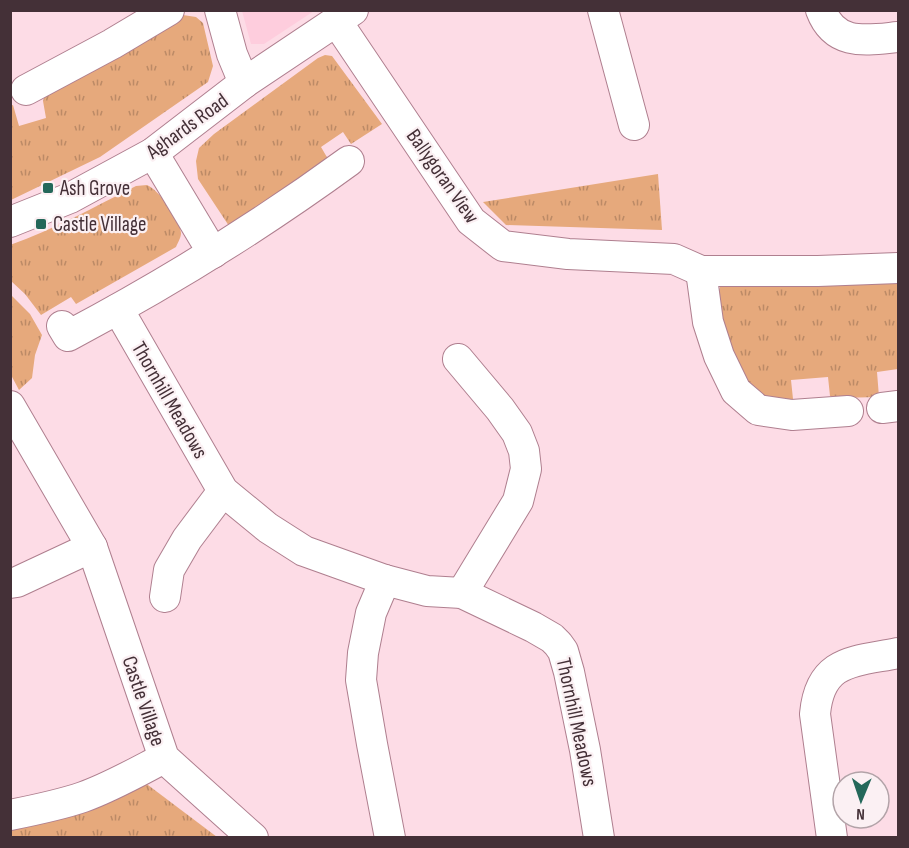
<svg xmlns="http://www.w3.org/2000/svg" width="909" height="848" font-family="'Sofia Sans Condensed',sans-serif">
	<defs>
		<pattern id="grass-tufts" width="24" height="20" patternUnits="userSpaceOnUse" patternTransform="scale(1.5)"><rect width="24" height="20" fill="#e6a97c"/><path d="M3 7l-1-3M5 7V3M7 7l1-3M15 17l-1-3M17 17v-4M19 17l1-3" fill="none" stroke="#bc8a66"/></pattern>
	</defs>
	<rect width="100%" height="100%" fill="#fddce6"/>
	<!-- built -->
	<path fill="#fecddd" d="M242 11V10L314 11 264 44H251Z"/>
	<!-- grass -->
	<g fill="url(#grass-tufts)">
		<path d="M183 15 196 17 203 23 213 66 208 82 100 157 11 200 10 106 13 105 19 126 46 118 43 101 45 95Z"/>
		<path d="M325 55 332 56 382 124 351 144 343 132 321 147 328 159 229 226 198 179 196 161 199 148 214 134 318 58Z"/>
		<path d="M658 174 662 230 506 225 483 202Z"/>
		<path d="M147 185C159 190 180 219 181 233 181 238 178 242 176 247L76 304 71 297 41 315 25 294 11 281 10 245C55 229 94 207 136 186Z"/>
		<path d="M898 277V369L877 372 879 397 838 398 830 396 828 377 791 380 793 399 789 405 757 400 726 338 717 297 720 287 727 281Z"/>
		<path d="M10 294 30 314 42 335 35 355 32 378 19 390 11 375Z"/>
		<path d="M144 782 217 837 11 838 10 828Z"/>
	</g>
	<g fill="none" stroke-linecap="round" stroke-linejoin="round">
		<defs>
			<g id="minor">
				<path d="M220 10 232 54 244 83"/>
				<path d="M603 10 634 125"/>
				<path d="M821 10C835 47 867 40 898 37"/>
				<path d="M337 22 471 221 503 246 568 254 674 259 701 271H818L898 268"/>
				<path d="M26 90 112 44 169 10"/>
				<path d="M153 153 213 253"/>
				<path d="M10 222 70 198 153 153 244 83 353 10"/>
				<path d="M701 271 708 322 719 356 736 391 758 410 792 415 848 411"/>
				<path d="M118 309 223 491 268 528 304 551 385 580 427 591 462 593 533 627 552 638 558 644 563 651 569 672 585 750 599 838"/>
				<path d="M62 326 68 336C166 284 260 226 349 161"/>
				<path d="M458 359 500 409 517 433 524 451 526 469 518 501 462 593"/>
				<path d="M10 406 92 547 164 758 253 838"/>
				<path d="M882 408 898 406"/>
				<path d="M385 580 371 613 363 653 361 680 372 744 390 838"/>
				<path d="M10 583 17 582 92 547"/>
				<path d="M165 597 169 570 187 539 223 491"/>
				<path d="M10 815C35 810 60 805 83 797 111 787 137 772 164 758"/>
				<path d="M832 838 815 714C820 659 854 662 898 653"/>
			</g>
		</defs>
		<!-- minor casing -->
		<use href="#minor" stroke="#af7f8f" stroke-width="32"/>
		<!-- minor -->
		<use href="#minor" stroke="#fff" stroke-width="30"/>
	</g>
	<!-- markers -->
	<g fill="#24685a" stroke="#fbf0f3" stroke-width="2">
		<rect x="42" y="182" width="12" height="12" rx="3"/>
		<rect x="35" y="218" width="12" height="12" rx="3"/>
	</g>
	<g text-anchor="middle" stroke-width="4.5" stroke-linejoin="round" paint-order="stroke">
		<!-- street labels -->
		<g font-size="21" fill="#443037" stroke="#fbf0f3">
			<text transform="translate(187 126) rotate(-36)" y="7">Aghards Road</text>
			<text transform="translate(443 176) rotate(55)" y="7">Ballygoran View</text>
			<text transform="translate(170 400) rotate(60)" y="7">Thornhill Meadows</text>
			<text transform="translate(144 701) rotate(71)" y="7">Castle Village</text>
			<text transform="translate(577 722) rotate(78)" y="7">Thornhill Meadows</text>
		</g>
		<!-- poi labels -->
		<g font-size="21" fill="#443037" stroke="#fbf0f3" text-anchor="start">
			<text x="60" y="195">Ash Grove</text>
			<text x="53" y="231">Castle Village</text>
		</g>
	</g>
	<!-- border -->
	<rect width="909" height="848" fill="none" stroke="#443037" stroke-width="24"/>
	<!-- north arrow -->
	<g transform="translate(861 800) rotate(182)"><circle r="28" fill="#fbf0f3" stroke="#b2a3a8" stroke-width="1.5"/>
	<path d="M0-4.5L10 22L0 15L-10 22Z" fill="#24685a"/>
	<text y="-9" font-size="16" font-weight="bold" text-anchor="middle" fill="#443037">N</text>
	</g>
</svg>
